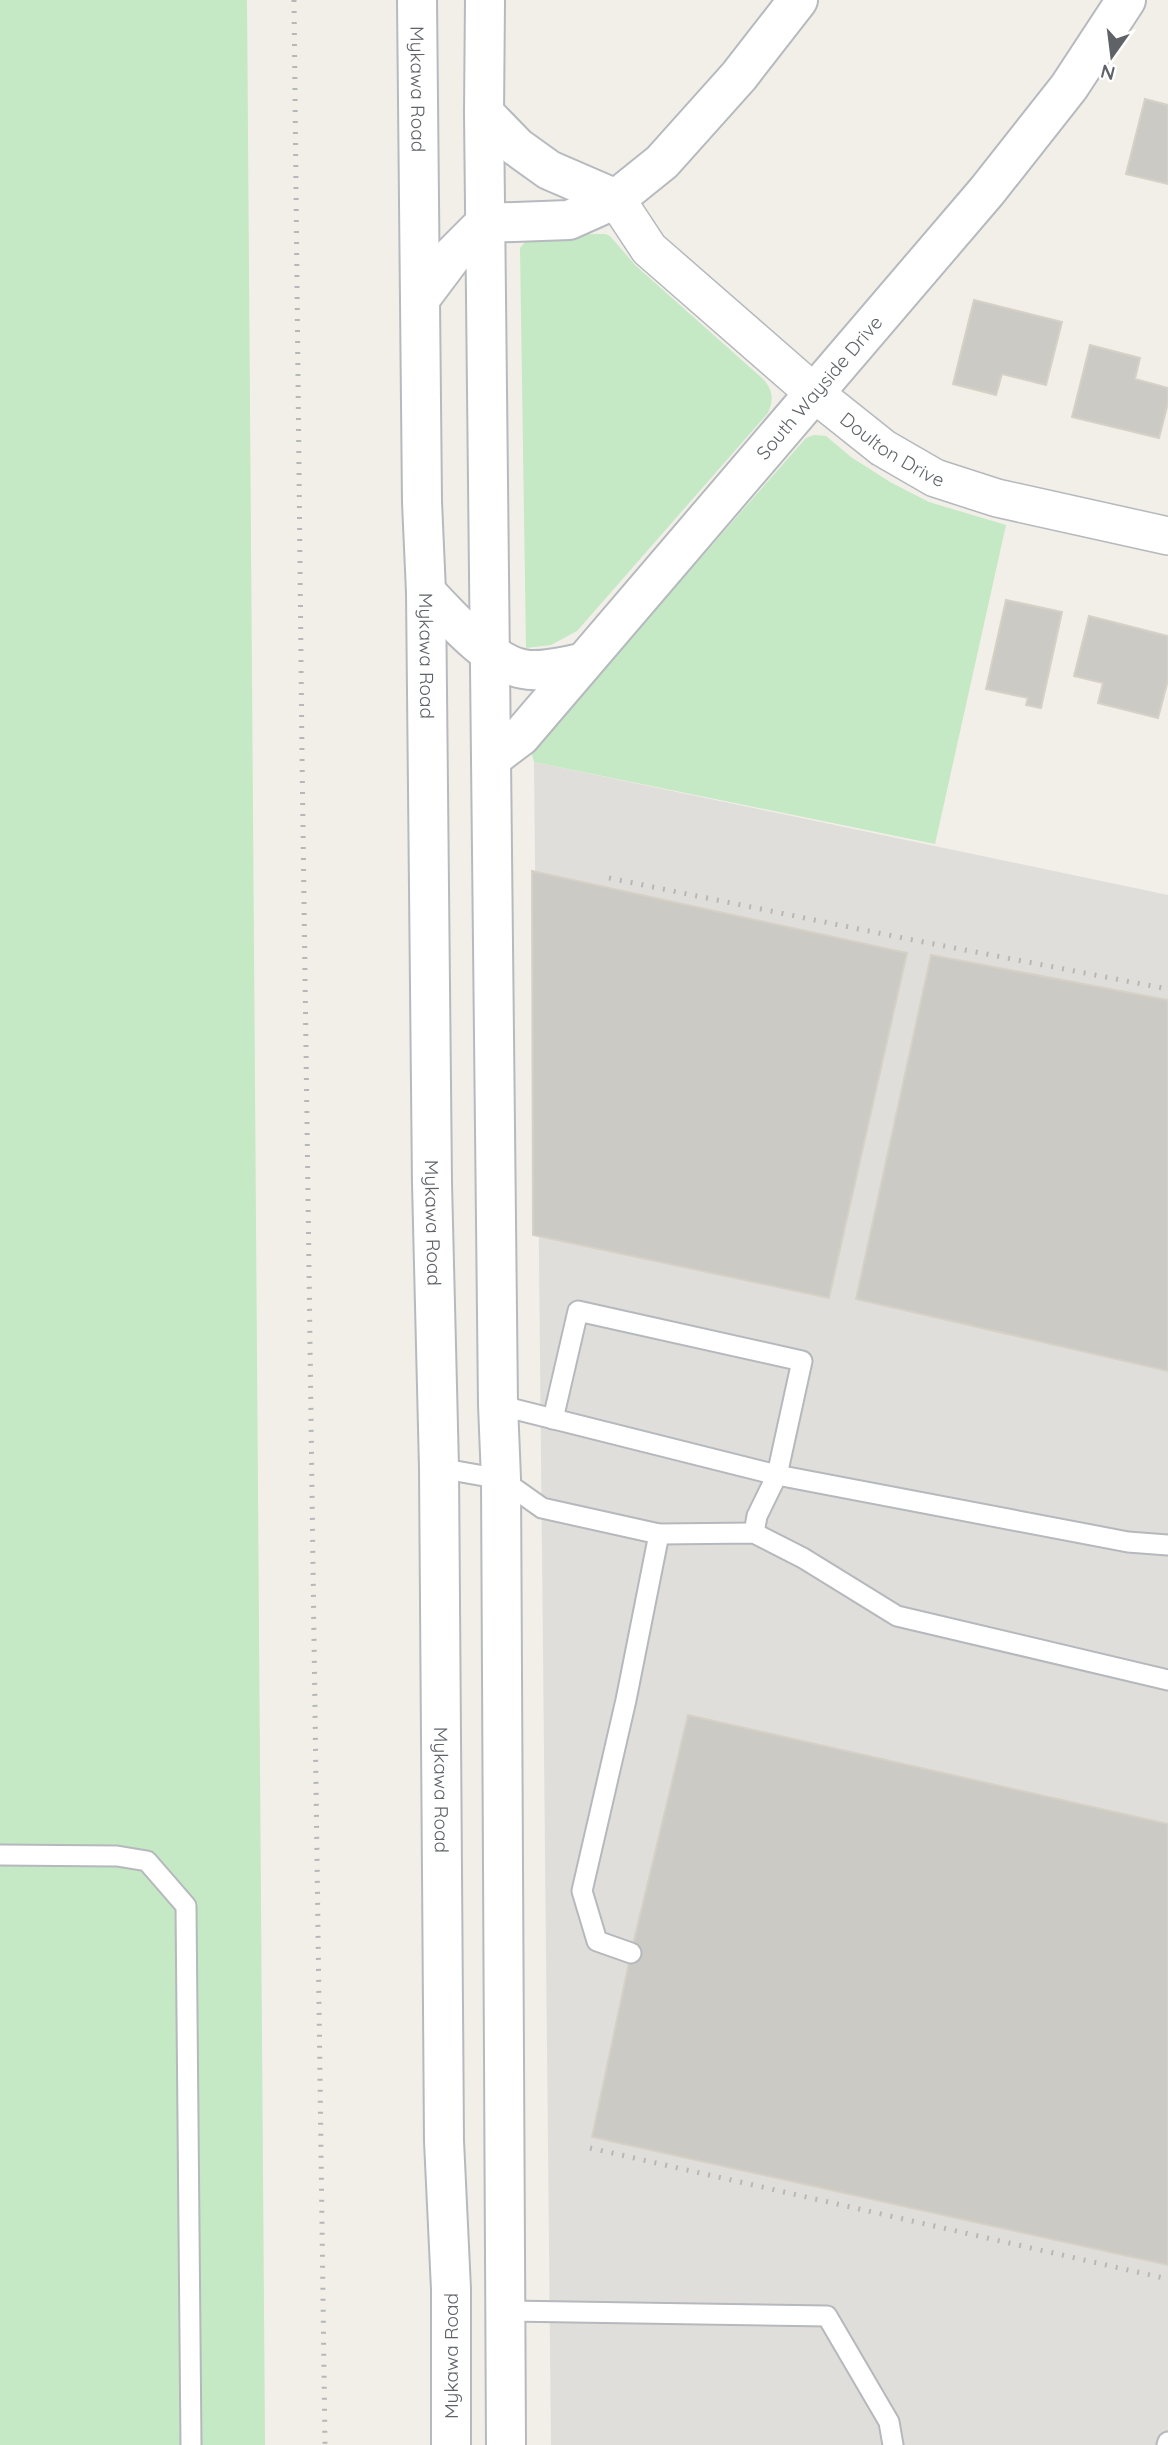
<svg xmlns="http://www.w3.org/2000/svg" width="1168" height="2445" font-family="Quicksand,sans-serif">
	<rect width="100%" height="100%" fill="#f1efe8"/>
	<!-- industrial -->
	<path fill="#e0deda" d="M534 762 1168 895V2445H551Z"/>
	<!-- green -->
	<g fill="#c5e8c5">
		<path d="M0 0H247L265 2445H0Z"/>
		<path d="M605 234 610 236 636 266 763 379C773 390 774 399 768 413L577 631 551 645 526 648 520 248 531 235Z"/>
		<path d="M814 435 826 436 851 457 890 482 929 502 1006 525 935 844 534 762 531 751 806 438Z"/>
	</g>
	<!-- building -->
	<g fill="#cccac5" stroke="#d6d1c6" stroke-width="2">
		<path d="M1145 99 1168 105V184L1126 174Z"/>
		<path d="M974 300 1062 322 1046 385 1002 374 996 395 953 384Z"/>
		<path d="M1090 345 1140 358 1135 379 1168 388V403L1159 438 1072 417Z"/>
		<path d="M1006 600 1062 612 1041 708 1026 705 1028 698 986 689Z"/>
		<path d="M1089 616 1168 636V680L1158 718 1098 703 1103 683 1074 676Z"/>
		<path d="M532 871 907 953 829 1298 533 1235Z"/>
		<path d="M931 955 1168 1000V1371L856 1299Z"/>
		<path d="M688 1715 1168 1824V2265L592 2137 631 1953Z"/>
	</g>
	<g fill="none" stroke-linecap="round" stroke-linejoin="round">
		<defs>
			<g id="lane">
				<path d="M498 1405 777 1475 1128 1542 1168 1545"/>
				<path d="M553 1419 578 1311 802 1361 777 1475 757 1516 754 1533"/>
				<path d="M439 1468 501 1479 542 1508 659 1534 754 1533 803 1558 897 1616 1168 1680"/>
				<path d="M0 1855 117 1856 147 1861 186 1906 191 2445"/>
				<path d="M631 1953 597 1941 582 1891 626 1700 659 1534"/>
				<path d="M506 2311 827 2316 889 2422 893 2445"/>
				<path d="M1167 2445 1168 2442"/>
			</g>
			<g id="street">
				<path id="s1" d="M616 199 649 249 814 393 883 448 935 478 997 498 1168 536"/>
			</g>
			<g id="secondary">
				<path id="s2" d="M417 0 422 502 426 592 432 1183 439 1468 444 2141 451 2289V2445"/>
				<path d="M485 0 484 113 498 1405 501 1479 506 2445"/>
				<path d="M484 113 517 147 549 170 616 199"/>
				<path d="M420 299 453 255 485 223 569 220 616 199 662 162 739 76 798 0"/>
				<path d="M426 592C448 615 491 664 523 669 541 673 564 666 582 663"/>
				<path id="s3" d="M492 758 521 736 987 191 1069 87 1126 0"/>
			</g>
		</defs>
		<!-- lane casing -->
		<use href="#lane" stroke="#b5b8bc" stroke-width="23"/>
		<!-- street casing -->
		<use href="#street" stroke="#b5b8bc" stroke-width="40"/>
		<!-- secondary casing -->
		<use href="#secondary" stroke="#b6babf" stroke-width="42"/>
		<!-- lane -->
		<use href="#lane" stroke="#fff" stroke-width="19"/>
		<!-- street -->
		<use href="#street" stroke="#fff" stroke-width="37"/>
		<!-- secondary -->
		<use href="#secondary" stroke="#fff" stroke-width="38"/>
		<!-- rail -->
		<g stroke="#b6b7b8" stroke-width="5" stroke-dasharray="2 9" stroke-linecap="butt">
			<path d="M294 0 302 754 325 2445"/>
			<path d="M609 878 908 939 1168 989"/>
			<path d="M590 2148 1168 2279"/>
		</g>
	</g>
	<g text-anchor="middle" stroke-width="6" stroke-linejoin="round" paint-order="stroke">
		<!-- street labels -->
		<g font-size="19" fill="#5f6368" stroke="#fff">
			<text dy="7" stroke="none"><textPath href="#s2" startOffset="89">Mykawa Road</textPath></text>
			<text dy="7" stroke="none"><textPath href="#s3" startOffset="495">South Wayside Drive</textPath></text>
			<text dy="7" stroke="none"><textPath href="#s1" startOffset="376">Doulton Drive</textPath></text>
			<text dy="7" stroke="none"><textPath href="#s2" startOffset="656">Mykawa Road</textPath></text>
			<text dy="7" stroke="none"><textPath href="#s2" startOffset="1223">Mykawa Road</textPath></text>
			<text dy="7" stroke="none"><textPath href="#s2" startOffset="1790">Mykawa Road</textPath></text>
			<text transform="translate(451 2356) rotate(-90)" y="7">Mykawa Road</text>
		</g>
	</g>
	<!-- north arrow -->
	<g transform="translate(1112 56) rotate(194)" stroke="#ffffff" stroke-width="5" paint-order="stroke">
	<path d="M0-5L12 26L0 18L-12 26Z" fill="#5f6368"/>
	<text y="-10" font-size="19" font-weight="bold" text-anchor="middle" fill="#5f6368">N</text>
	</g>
</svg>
